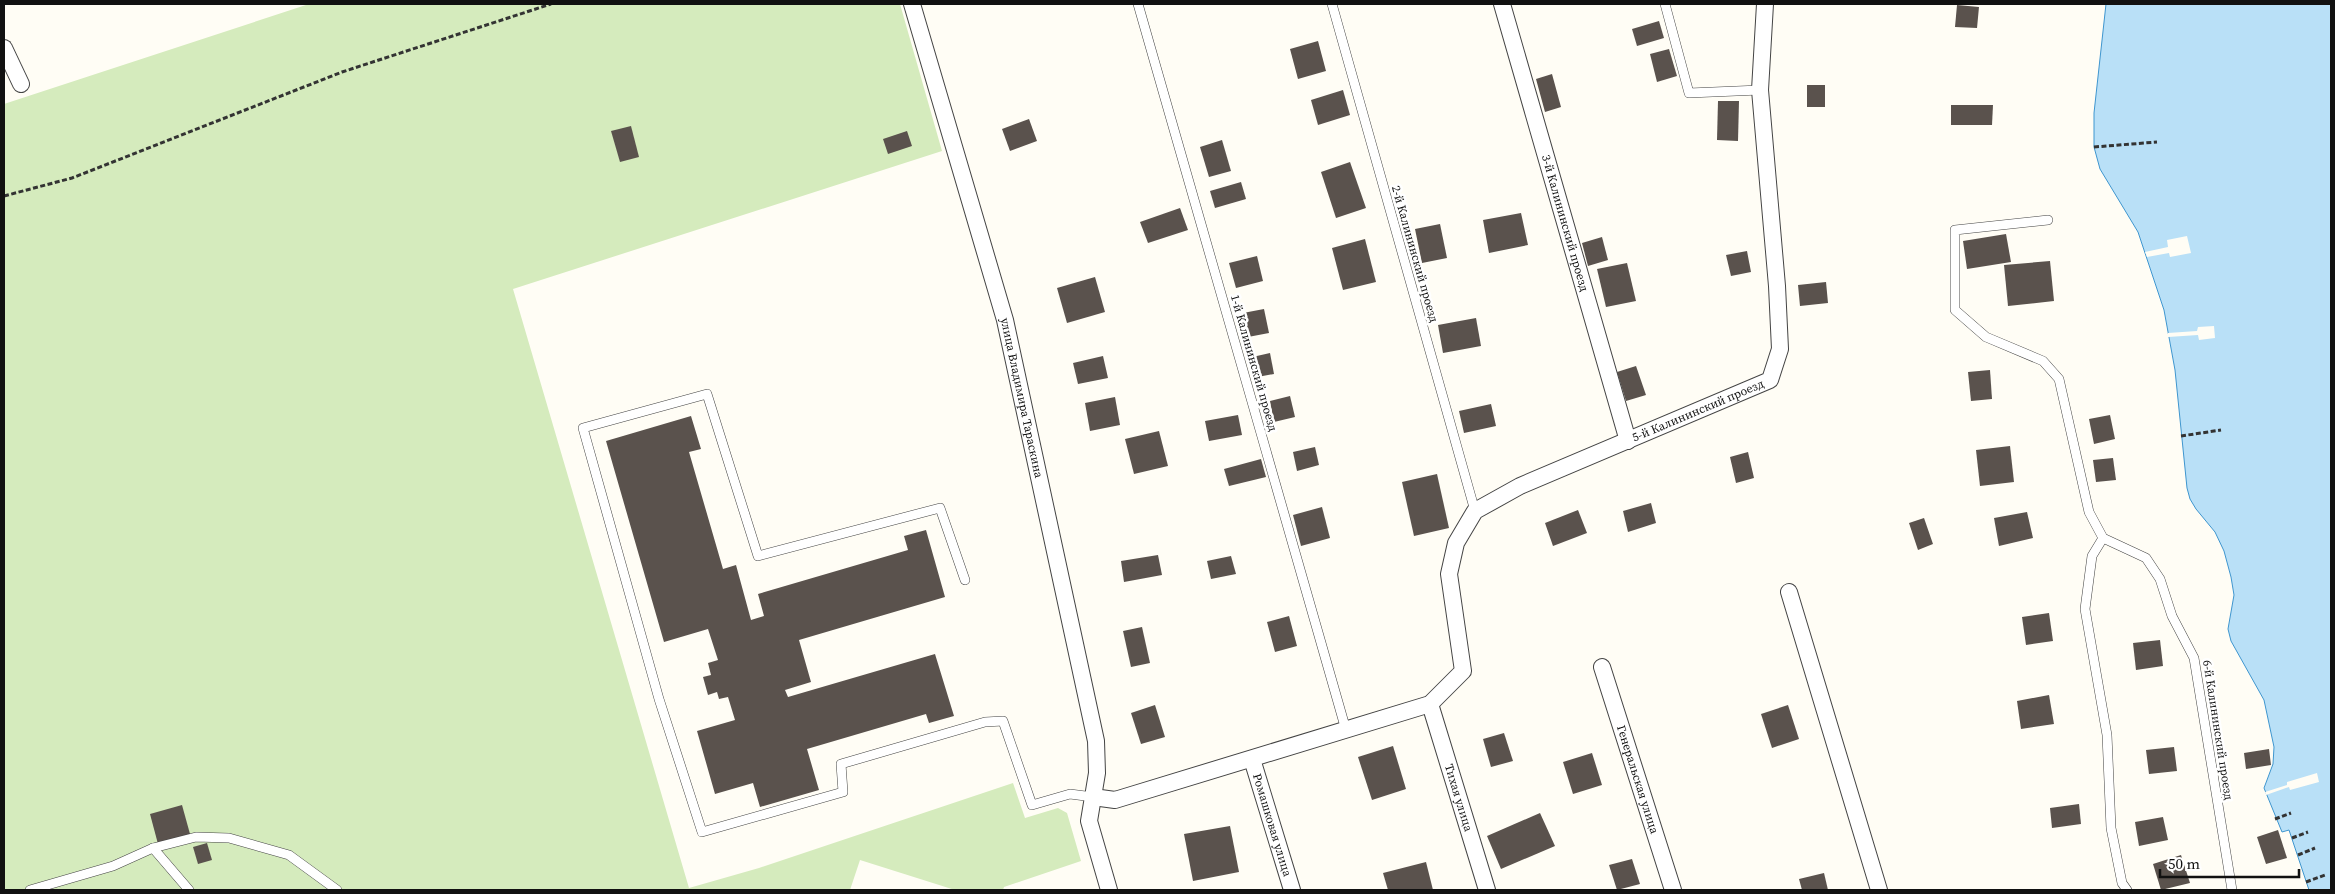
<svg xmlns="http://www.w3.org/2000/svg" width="2335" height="894" font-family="'Source Serif 4',serif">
	<rect width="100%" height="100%" fill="#fffdf5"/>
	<!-- green -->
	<path fill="#d5ebbd" d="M309 4H900L942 151 513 289 689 888 759 868 1013 783 1025 818 1058 808 1067 813 1081 861 1004 887 1003 890H955L860 860 850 890H4V104Z"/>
	<!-- water -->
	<path fill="#b9e0f7" stroke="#3f96cf" d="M2106 4H2331V890H2309L2289 830 2282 832 2264 788 2273 764 2274 747 2264 700 2231 641 2228 629 2234 595 2231 577 2224 551 2215 532 2196 509 2190 499 2187 488 2175 370 2164 310 2138 232 2100 169 2094 147V113Z"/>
	<!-- pier -->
	<g fill="#fffdf5">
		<path d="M2187 236 2191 253 2170 257 2169 253 2147 257 2145 252 2168 247 2167 240Z"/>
		<path d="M2214 326 2215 338 2199 340 2198 335 2168 337V333L2197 331 2198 327Z"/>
		<path d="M2317 773 2319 782 2290 790 2289 787 2266 795 2265 792 2287 785V782Z"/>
	</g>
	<!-- building -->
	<g fill="#5a524d">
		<path d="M1957 5 1979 7 1977 28 1955 27Z"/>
		<path d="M1659 21 1664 38 1637 46 1632 29Z"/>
		<path d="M1318 41 1326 71 1298 79 1290 49Z"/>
		<path d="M1669 49 1677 76 1657 82 1650 54Z"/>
		<path d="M1552 74 1561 107 1545 112 1536 79Z"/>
		<rect x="1807" y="85" width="18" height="22"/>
		<path d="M1343 90 1350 115 1318 125 1311 100Z"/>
		<path d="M1718 101H1739L1738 141 1717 140Z"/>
		<path d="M1951 105H1993L1992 125H1951Z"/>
		<path d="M1029 119 1037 141 1010 151 1002 129Z"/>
		<path d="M631 126 639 157 620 162 611 131Z"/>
		<path d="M907 131 912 146 888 154 883 139Z"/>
		<path d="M1222 140 1231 171 1209 177 1200 147Z"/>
		<path d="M1350 162 1366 208 1336 218 1321 172Z"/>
		<path d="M1241 182 1246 199 1215 208 1210 191Z"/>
		<path d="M1180 208 1188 230 1148 243 1140 222Z"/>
		<path d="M1521 213 1528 245 1489 253 1483 220Z"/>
		<path d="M1440 224 1447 258 1422 263 1415 229Z"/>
		<path d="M2006 234 2011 262 1967 269 1963 241Z"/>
		<path d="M1602 237 1608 260 1588 266 1582 243Z"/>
		<path d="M1365 239 1376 282 1343 290 1332 248Z"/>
		<path d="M1747 251 1751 272 1731 276 1726 255Z"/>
		<path d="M1257 256 1263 281 1236 288 1229 263Z"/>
		<path d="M2050 261 2054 301 2008 306 2004 265Z"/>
		<path d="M1627 263 1636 301 1606 307 1597 269Z"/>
		<path d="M1095 277 1105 312 1067 323 1057 288Z"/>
		<path d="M1826 282 1828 303 1800 306 1798 285Z"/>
		<path d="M1264 309 1269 333 1248 337 1243 313Z"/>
		<path d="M1476 318 1481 346 1443 353 1438 325Z"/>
		<path d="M1270 353 1274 374 1252 378 1248 358Z"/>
		<path d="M1103 356 1108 378 1078 384 1073 363Z"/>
		<path d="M1636 366 1646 395 1626 401 1617 372Z"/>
		<path d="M1990 370 1992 399 1971 401 1968 372Z"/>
		<path d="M1290 396 1295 417 1274 422 1270 401Z"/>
		<path d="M1115 397 1120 425 1090 431 1085 403Z"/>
		<path d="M1491 404 1496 426 1464 433 1459 411Z"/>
		<path d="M1238 415 1242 435 1209 441 1205 421Z"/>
		<path d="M2110 415 2115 439 2094 444 2089 419Z"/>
		<path d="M691 416 701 449 689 452 723 569 736 565 751 620 764 616 758 594 908 550 904 536 926 530 945 597 799 640 811 682 785 690 788 697 935 654 954 716 929 723 926 714 807 749 819 790 760 807 753 783 715 794 697 731 735 720 728 697 719 699 717 692 708 695 703 677 711 675 708 663 718 660 708 629 664 642 606 441Z"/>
		<path d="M1159 431 1168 466 1134 474 1125 439Z"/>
		<path d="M2010 446 2014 482 1980 486 1976 450Z"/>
		<path d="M1315 447 1319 465 1297 471 1293 452Z"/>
		<path d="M1748 452 1754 478 1736 483 1730 457Z"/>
		<path d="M2113 458 2116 480 2096 482 2093 460Z"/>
		<path d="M1261 459 1266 477 1229 486 1224 469Z"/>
		<path d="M1437 474 1449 528 1414 536 1402 482Z"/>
		<path d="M1651 503 1656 523 1628 532 1623 511Z"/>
		<path d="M1322 507 1330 538 1301 546 1293 515Z"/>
		<path d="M1578 510 1587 533 1553 546 1545 523Z"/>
		<path d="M2027 512 2033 538 1999 546 1994 518Z"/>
		<path d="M1924 518 1933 544 1918 550 1909 523Z"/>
		<path d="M1158 555 1162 575 1124 582 1121 561Z"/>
		<path d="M1231 556 1236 574 1211 579 1207 561Z"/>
		<path d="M2049 613 2053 641 2026 645 2022 617Z"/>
		<path d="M1289 616 1297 646 1275 652 1267 622Z"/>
		<path d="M1142 627 1150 663 1131 667 1123 631Z"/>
		<path d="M2160 640 2163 666 2136 670 2133 643Z"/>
		<path d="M2049 695 2054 724 2021 729 2017 701Z"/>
		<path d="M1155 705 1165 737 1141 744 1131 713Z"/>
		<path d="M1788 705 1799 739 1772 748 1761 714Z"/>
		<path d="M1504 733 1513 761 1491 767 1483 739Z"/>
		<path d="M1393 746 1406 789 1372 800 1358 757Z"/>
		<path d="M2174 747 2177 771 2149 774 2146 750Z"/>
		<path d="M2269 749 2271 765 2246 769 2244 753Z"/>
		<path d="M1592 753 1602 785 1573 794 1563 762Z"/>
		<path d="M2079 804 2081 824 2052 828 2050 808Z"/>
		<path d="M182 805 190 834 158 844 150 814Z"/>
		<path d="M1540 813 1555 846 1501 869 1487 836Z"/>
		<path d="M2163 817 2168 840 2139 846 2135 822Z"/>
		<path d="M1230 826 1239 872 1193 881 1184 834Z"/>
		<path d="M2278 830 2287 858 2266 864 2257 837Z"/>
		<path d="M207 843 212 860 198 864 193 847Z"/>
		<path d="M2181 855 2190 883 2161 890 2153 864Z"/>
		<path d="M1632 859 1640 884 1617 890 1609 865Z"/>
		<path d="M1426 862 1433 890H1388L1383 873Z"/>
		<path d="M1824 873 1828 890H1802L1799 879Z"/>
	</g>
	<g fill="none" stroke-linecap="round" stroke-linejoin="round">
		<defs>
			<g id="service">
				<path d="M1138 4 1346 730"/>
				<path d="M1332 4 1475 511"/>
				<path d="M1665 4 1689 93 1760 90"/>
				<path d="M2048 220 1955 230V310L1986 337 2043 361 2059 379 2089 512 2103 538 2146 558 2160 579 2172 616 2194 658 2232 890"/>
				<path d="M2103 538 2092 556 2085 609 2107 735 2111 828 2122 883 2127 890"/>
				<path d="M965 580 940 508 758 556 707 394 583 428 659 699 702 832 843 792 841 764 985 722 1003 721 1032 805 1070 794 1093 797"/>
				<path d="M153 848 189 890"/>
				<path d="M30 890 113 866 153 848 196 837 229 838 289 855 337 890"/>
			</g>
			<g id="minor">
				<path id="s1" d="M912 4 1005 320 1096 741 1097 773 1089 821 1109 890"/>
				<path id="s2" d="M1502 4 1628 441"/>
				<path d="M4 48 21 84"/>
				<path d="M1789 592 1879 890"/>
				<path id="s3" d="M1602 667 1673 890"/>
				<path id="s4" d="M1430 704 1487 890"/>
				<path id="s5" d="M1252 759 1292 890"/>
				<path id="s6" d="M1093 797 1115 800 1430 704 1463 671 1449 574 1456 543 1475 511 1520 486 1770 380 1780 349 1777 286 1760 90 1765 4"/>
			</g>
		</defs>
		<!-- service casing -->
		<use href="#service" stroke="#444" stroke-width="10"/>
		<!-- minor casing -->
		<use href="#minor" stroke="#444" stroke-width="18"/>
		<!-- path -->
		<g stroke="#333" stroke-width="3" stroke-dasharray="5 2.5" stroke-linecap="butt">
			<path d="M2094 147 2157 142"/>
			<path d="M4 196 72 178 342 72 551 4"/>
			<path d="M2181 436 2221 430"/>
			<path d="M2275 819 2291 813"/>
			<path d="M2292 838 2308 832"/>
			<path d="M2298 855 2315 848"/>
			<path d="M2306 882 2325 875"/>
		</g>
		<!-- service -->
		<use href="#service" stroke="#fff" stroke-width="9"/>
		<!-- minor -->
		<use href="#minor" stroke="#fff" stroke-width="16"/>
	</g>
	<g text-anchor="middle" stroke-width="5" stroke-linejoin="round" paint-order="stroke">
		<!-- street labels -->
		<g font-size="12" fill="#111" stroke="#fff">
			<text dy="4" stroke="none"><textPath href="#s2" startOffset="228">3-й Калининский проезд</textPath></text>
			<text transform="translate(1415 254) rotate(74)" y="4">2-й Калининский проезд</text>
			<text transform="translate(1254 363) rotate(74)" y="4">1-й Калининский проезд</text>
			<text dy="4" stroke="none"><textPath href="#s1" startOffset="409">улица Владимира Тараскина</textPath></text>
			<text dy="4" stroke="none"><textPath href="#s6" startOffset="810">5-й Калининский проезд</textPath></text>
			<text transform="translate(2218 730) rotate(81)" y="4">6-й Калининский проезд</text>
			<text dy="4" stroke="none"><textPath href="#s3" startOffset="118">Генеральская улица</textPath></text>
			<text dy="4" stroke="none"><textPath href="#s4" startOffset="98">Тихая улица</textPath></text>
			<text dy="4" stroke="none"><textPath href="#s5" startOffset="69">Ромашковая улица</textPath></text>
		</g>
	</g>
	<!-- border -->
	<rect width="2335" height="894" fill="none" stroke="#111111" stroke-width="10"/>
	<!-- scale -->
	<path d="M2160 869v8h139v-8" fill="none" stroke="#111111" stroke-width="2.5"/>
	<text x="2168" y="869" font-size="15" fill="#111111" stroke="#ffffff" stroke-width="4" paint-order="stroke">50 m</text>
</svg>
